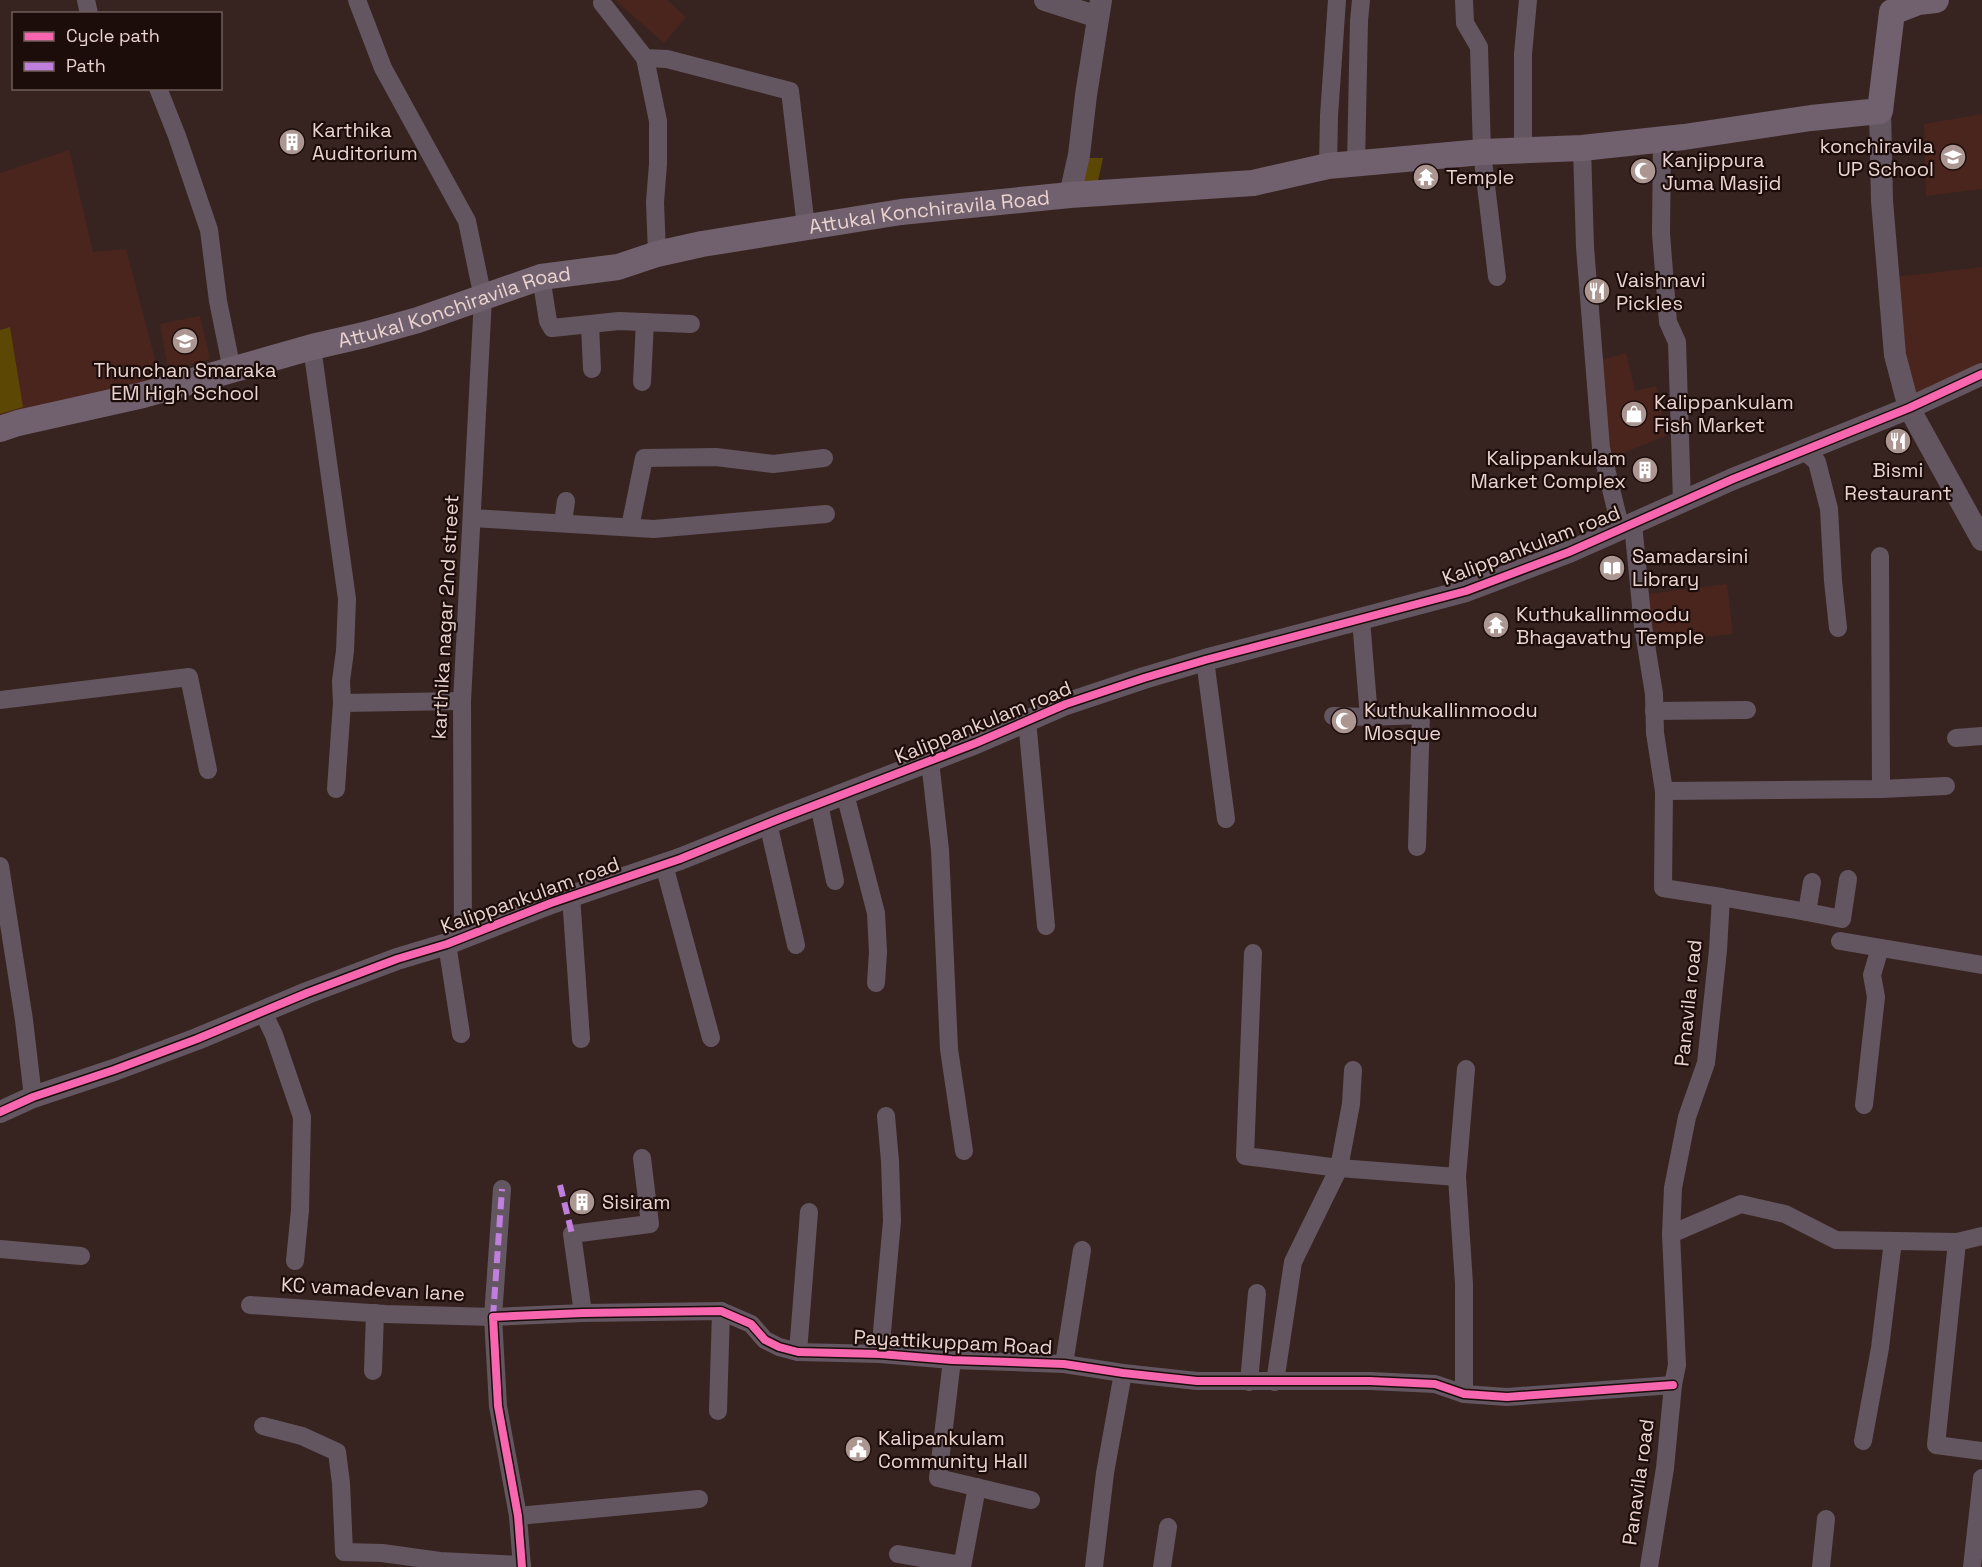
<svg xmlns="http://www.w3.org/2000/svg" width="1982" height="1567" font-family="'Space Grotesk',sans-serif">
	<rect width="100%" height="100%" fill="#372421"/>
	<!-- built -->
	<g fill="#4a251e">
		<path d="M615 0H667L686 17 664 43Z"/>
		<path d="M1982 114V189L1926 196 1924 124Z"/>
		<path d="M69 150 93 252 126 249 161 382 0 431V173Z"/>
		<path d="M1982 267V372L1912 399 1895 277Z"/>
		<path d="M200 316 210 359 168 370 160 324Z"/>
		<path d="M1626 353 1635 391 1656 386 1666 436 1610 458 1601 360Z"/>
		<path d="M1727 584 1733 634 1650 643 1646 594Z"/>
	</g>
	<!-- green -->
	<g fill="#5d4704">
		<path d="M1086 158H1103L1098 181 1082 185Z"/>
		<path d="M10 327 23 407 0 414V330Z"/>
	</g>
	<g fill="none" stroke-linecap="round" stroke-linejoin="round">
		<!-- minor -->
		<g stroke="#645660" stroke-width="18">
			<path d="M86 0 89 14"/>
			<path d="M357 0 383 68 467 221 483 298 462 701 463 938"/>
			<path d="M1464 0 1465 23 1479 47 1482 152 1497 277"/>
			<path d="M602 3 645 58 667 59 790 91 806 227"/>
			<path d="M645 58 658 121V164L655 202 657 254"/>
			<path d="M158 88 177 136 209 230 218 301 232 370"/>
			<path d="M1662 140 1661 234 1668 322 1677 342 1682 502"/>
			<path d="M1582 148 1585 247 1601 448 1621 530"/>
			<path d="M1523 151V54L1528 0"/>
			<path d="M1356 163 1359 21 1361 0"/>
			<path d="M1328 166 1329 116 1337 0"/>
			<path d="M541 277 548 321 552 328 619 321 691 324"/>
			<path d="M590 325 592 369"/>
			<path d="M312 347 347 599 345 651 341 681 342 703 462 701"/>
			<path d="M642 382 645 322"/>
			<path d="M1805 451 1817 462 1829 509 1833 581 1838 628"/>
			<path d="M472 518 654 529 826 514"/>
			<path d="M563 523 566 501"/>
			<path d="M1633 524 1643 626 1654 694 1655 733 1664 791 1663 888 1721 897 1718 950 1706 1063 1687 1117 1673 1188 1671 1234 1677 1365 1673 1385 1665 1468 1649 1567"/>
			<path d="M630 527 644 458 716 457 773 464 824 458"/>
			<path d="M1880 556 1881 789"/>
			<path d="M1361 620 1369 717 1421 715 1417 847"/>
			<path d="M1205 660 1226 819"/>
			<path d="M0 700 189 677 208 770"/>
			<path d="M1654 711 1747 710"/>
			<path d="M1333 716 1369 717"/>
			<path d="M1027 720 1046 926"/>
			<path d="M1956 738 1982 736"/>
			<path d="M930 761 940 850 949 1049 964 1151"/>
			<path d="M336 789 342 703"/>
			<path d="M1664 791 1881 789 1946 786"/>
			<path d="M845 794 876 913 878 952 876 983"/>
			<path d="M819 804 835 881"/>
			<path d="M768 823 796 945"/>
			<path d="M664 865 711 1038"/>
			<path d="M0 866 24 1020 33 1097"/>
			<path d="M571 896 581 1039"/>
			<path d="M1721 897 1807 912 1812 882"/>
			<path d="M1807 912 1842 919 1848 879"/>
			<path d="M1840 941 1982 965"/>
			<path d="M447 944 461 1034"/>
			<path d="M1253 953 1245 1156 1339 1168 1457 1177"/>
			<path d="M263 1012 274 1035 302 1117 300 1210 295 1261"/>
			<path d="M1864 1105 1876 997 1872 975 1880 948"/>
			<path d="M1671 1234 1741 1204 1785 1214 1836 1240 1957 1242 1982 1236"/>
			<path d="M1957 1242 1936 1445 1982 1451"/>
			<path d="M0 1249 81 1256"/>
			<path d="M250 1305 385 1314 493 1317 502 1189"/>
			<path d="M583 1313 572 1234 650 1224 642 1158"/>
			<path d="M798 1352 809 1212"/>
			<path d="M880 1354 892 1221 890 1161 886 1116"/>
			<path d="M952 1360 938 1478 1031 1500"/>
			<path d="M1064 1364 1082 1250"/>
			<path d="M373 1371 375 1313"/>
			<path d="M1249 1382 1257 1293"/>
			<path d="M1275 1382 1293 1262 1339 1168 1351 1104 1353 1070"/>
			<path d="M1464 1394V1284L1457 1177 1466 1069"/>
			<path d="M718 1411 721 1311"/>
			<path d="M263 1426 302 1436 337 1452 341 1483 344 1552 382 1553 440 1561 522 1565"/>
			<path d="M1863 1441 1880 1348 1893 1241"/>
			<path d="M518 1516 699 1499"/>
			<path d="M898 1554 962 1565"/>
			<path d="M522 1567 518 1516 498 1406 493 1317 583 1313 721 1311 751 1324 765 1340 779 1347 798 1352 880 1354 952 1360 1064 1364 1123 1373 1197 1381H1370L1435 1384 1464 1394 1507 1397 1673 1385"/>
			<path d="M962 1567 977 1487"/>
			<path d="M1094 1567 1105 1473 1123 1373"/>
			<path d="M1162 1567 1168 1527"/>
			<path d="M1821 1567 1826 1519"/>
			<path d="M1972 1567 1982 1478"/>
		</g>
		<!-- tertiary -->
		<g stroke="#645660" stroke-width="22">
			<path d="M1045 0 1098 17"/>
			<path d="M1880 111 1882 201 1895 355 1909 408 1982 540"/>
			<path d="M1070 195 1079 155 1086 95 1101 0"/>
			<path d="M0 1112 33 1097 114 1070 197 1039 307 993 397 959 447 944 551 903 680 859 779 819 976 743 1066 704 1144 678 1205 660 1466 591 1569 552 1733 479 1909 408 1982 374"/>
		</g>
		<!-- secondary -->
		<path stroke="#71606d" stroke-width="26" id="s1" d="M0 429 18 423 143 395 312 347 364 335 418 320 541 277 618 267 657 254 702 244 901 212 1070 195 1253 183 1328 166 1482 152 1582 148 1684 137 1811 118 1880 111 1892 12 1918 2 1936 0"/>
		<!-- quiet -->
		<g stroke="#c07fdc" stroke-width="6" stroke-dasharray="12 6" stroke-linecap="butt">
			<path d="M560 1185 572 1234"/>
			<path d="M493 1317 502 1189"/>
		</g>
		<defs>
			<g id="cycleway">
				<path d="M0 1112 33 1097 114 1070 197 1039 307 993 397 959 447 944 551 903 680 859 779 819 976 743 1066 704 1144 678 1205 660 1466 591 1569 552 1733 479 1909 408 1982 374"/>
				<path d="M522 1567 518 1516 498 1406 493 1317 583 1313 721 1311 751 1324 765 1340 779 1347 798 1352 880 1354 952 1360 1064 1364 1123 1373 1197 1381H1370L1435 1384 1464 1394 1507 1397 1673 1385"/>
			</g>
		</defs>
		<!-- cycleway casing -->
		<use href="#cycleway" stroke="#1c0d0b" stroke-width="11"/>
		<!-- cycleway -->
		<use href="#cycleway" stroke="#f766af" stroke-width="8"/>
	</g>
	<!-- icons -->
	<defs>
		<symbol id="building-disc" viewBox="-11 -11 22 22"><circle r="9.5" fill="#ab9692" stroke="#1c0d0b"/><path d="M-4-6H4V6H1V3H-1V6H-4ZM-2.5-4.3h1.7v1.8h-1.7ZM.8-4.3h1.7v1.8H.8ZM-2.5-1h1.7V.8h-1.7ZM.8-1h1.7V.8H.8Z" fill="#fff"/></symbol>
		<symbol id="school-disc" viewBox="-11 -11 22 22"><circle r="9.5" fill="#ab9692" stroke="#1c0d0b"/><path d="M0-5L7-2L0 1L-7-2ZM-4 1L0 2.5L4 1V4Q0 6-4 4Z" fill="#fff"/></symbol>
		<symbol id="mosque-disc" viewBox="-11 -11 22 22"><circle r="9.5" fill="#ab9692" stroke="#1c0d0b"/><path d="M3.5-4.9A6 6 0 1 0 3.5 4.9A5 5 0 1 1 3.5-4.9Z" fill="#fff"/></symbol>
		<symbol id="temple-disc" viewBox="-11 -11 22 22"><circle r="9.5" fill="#ab9692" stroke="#1c0d0b"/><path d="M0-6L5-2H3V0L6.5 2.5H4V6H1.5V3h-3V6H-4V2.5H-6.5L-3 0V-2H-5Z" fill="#fff"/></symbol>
		<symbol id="restaurant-disc" viewBox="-11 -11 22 22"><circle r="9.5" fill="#ab9692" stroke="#1c0d0b"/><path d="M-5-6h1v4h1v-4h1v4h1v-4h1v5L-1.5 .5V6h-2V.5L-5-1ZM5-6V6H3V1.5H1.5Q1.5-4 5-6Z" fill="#fff"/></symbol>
		<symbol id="shop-disc" viewBox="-11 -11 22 22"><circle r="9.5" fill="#ab9692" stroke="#1c0d0b"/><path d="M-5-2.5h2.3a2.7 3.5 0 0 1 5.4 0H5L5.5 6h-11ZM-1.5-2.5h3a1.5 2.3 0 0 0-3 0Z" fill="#fff"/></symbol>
		<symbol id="library-disc" viewBox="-11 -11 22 22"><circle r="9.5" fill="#ab9692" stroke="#1c0d0b"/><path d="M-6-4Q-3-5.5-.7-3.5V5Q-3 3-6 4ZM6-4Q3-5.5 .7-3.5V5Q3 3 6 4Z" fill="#fff"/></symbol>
		<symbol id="civic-disc" viewBox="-11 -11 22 22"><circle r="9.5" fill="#ab9692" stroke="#1c0d0b"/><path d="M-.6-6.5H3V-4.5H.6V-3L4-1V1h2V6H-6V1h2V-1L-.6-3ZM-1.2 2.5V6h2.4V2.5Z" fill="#fff"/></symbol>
	</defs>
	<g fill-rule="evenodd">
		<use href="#building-disc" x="277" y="127" width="30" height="30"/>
		<use href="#school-disc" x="1938" y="142" width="30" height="30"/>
		<use href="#mosque-disc" x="1628" y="156" width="30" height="30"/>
		<use href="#temple-disc" x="1411" y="162" width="30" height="30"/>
		<use href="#restaurant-disc" x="1582" y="276" width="30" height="30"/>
		<use href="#school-disc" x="170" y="326" width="30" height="30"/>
		<use href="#shop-disc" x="1619" y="399" width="30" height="30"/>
		<use href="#restaurant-disc" x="1883" y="426" width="30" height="30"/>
		<use href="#building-disc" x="1630" y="455" width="30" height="30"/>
		<use href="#library-disc" x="1597" y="553" width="30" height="30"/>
		<use href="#temple-disc" x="1481" y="610" width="30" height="30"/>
		<use href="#mosque-disc" x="1329" y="706" width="30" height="30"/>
		<use href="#building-disc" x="567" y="1187" width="30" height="30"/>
		<use href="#civic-disc" x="843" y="1434" width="30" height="30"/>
	</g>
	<g text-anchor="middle" stroke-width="4.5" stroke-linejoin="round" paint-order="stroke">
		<!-- poi labels -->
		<g font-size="20" fill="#ead3cf" stroke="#1c0d0b" text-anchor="start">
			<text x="312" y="137">Karthika<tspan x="312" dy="23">Auditorium</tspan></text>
			<text x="1934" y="153" text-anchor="end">konchiravila<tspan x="1934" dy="23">UP School</tspan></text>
			<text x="1662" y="167">Kanjippura<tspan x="1662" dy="23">Juma Masjid</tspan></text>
			<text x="1446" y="184">Temple</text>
			<text x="1616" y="287">Vaishnavi<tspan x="1616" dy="23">Pickles</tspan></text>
			<text x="185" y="377" text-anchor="middle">Thunchan Smaraka<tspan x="185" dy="23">EM High School</tspan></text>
			<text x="1654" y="409">Kalippankulam<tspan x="1654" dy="23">Fish Market</tspan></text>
			<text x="1626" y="465" text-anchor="end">Kalippankulam<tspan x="1626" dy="23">Market Complex</tspan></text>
			<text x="1898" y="477" text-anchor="middle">Bismi<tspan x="1898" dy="23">Restaurant</tspan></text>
			<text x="1632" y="563">Samadarsini<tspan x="1632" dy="23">Library</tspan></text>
			<text x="1516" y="621">Kuthukallinmoodu<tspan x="1516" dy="23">Bhagavathy Temple</tspan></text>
			<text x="1364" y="717">Kuthukallinmoodu<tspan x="1364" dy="23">Mosque</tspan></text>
			<text x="602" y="1209">Sisiram</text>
			<text x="878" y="1445">Kalipankulam<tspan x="878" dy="23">Community Hall</tspan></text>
		</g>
		<!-- street labels -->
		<g font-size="20" fill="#ead3cf" stroke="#1c0d0b">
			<text dy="7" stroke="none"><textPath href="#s1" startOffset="957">Attukal Konchiravila Road</textPath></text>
			<text dy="7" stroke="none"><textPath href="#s1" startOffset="471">Attukal Konchiravila Road</textPath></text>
			<text transform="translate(1531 545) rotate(-21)" y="7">Kalippankulam road</text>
			<text transform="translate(445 617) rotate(-87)" y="7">karthika nagar 2nd street</text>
			<text transform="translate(983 722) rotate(-22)" y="7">Kalippankulam road</text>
			<text transform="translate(530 895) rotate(-20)" y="7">Kalippankulam road</text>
			<text transform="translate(1688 1003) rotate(-84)" y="7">Panavila road</text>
			<text transform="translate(373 1289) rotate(3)" y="7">KC vamadevan lane</text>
			<text transform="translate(953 1342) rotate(3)" y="7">Payattikuppam Road</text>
			<text transform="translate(1638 1482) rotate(-82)" y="7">Panavila road</text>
		</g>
	</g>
	<!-- legend -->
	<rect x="12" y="12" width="210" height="78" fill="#1c0d0b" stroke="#6e5c59" stroke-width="1.5"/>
	<rect x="24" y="32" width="30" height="9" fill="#f766af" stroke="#6e5c59" stroke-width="1.5"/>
	<text x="66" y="42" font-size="18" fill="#ead3cf">Cycle path</text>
	<rect x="24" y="62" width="30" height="9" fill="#c07fdc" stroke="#6e5c59" stroke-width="1.5"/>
	<text x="66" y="72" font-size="18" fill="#ead3cf">Path</text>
</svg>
